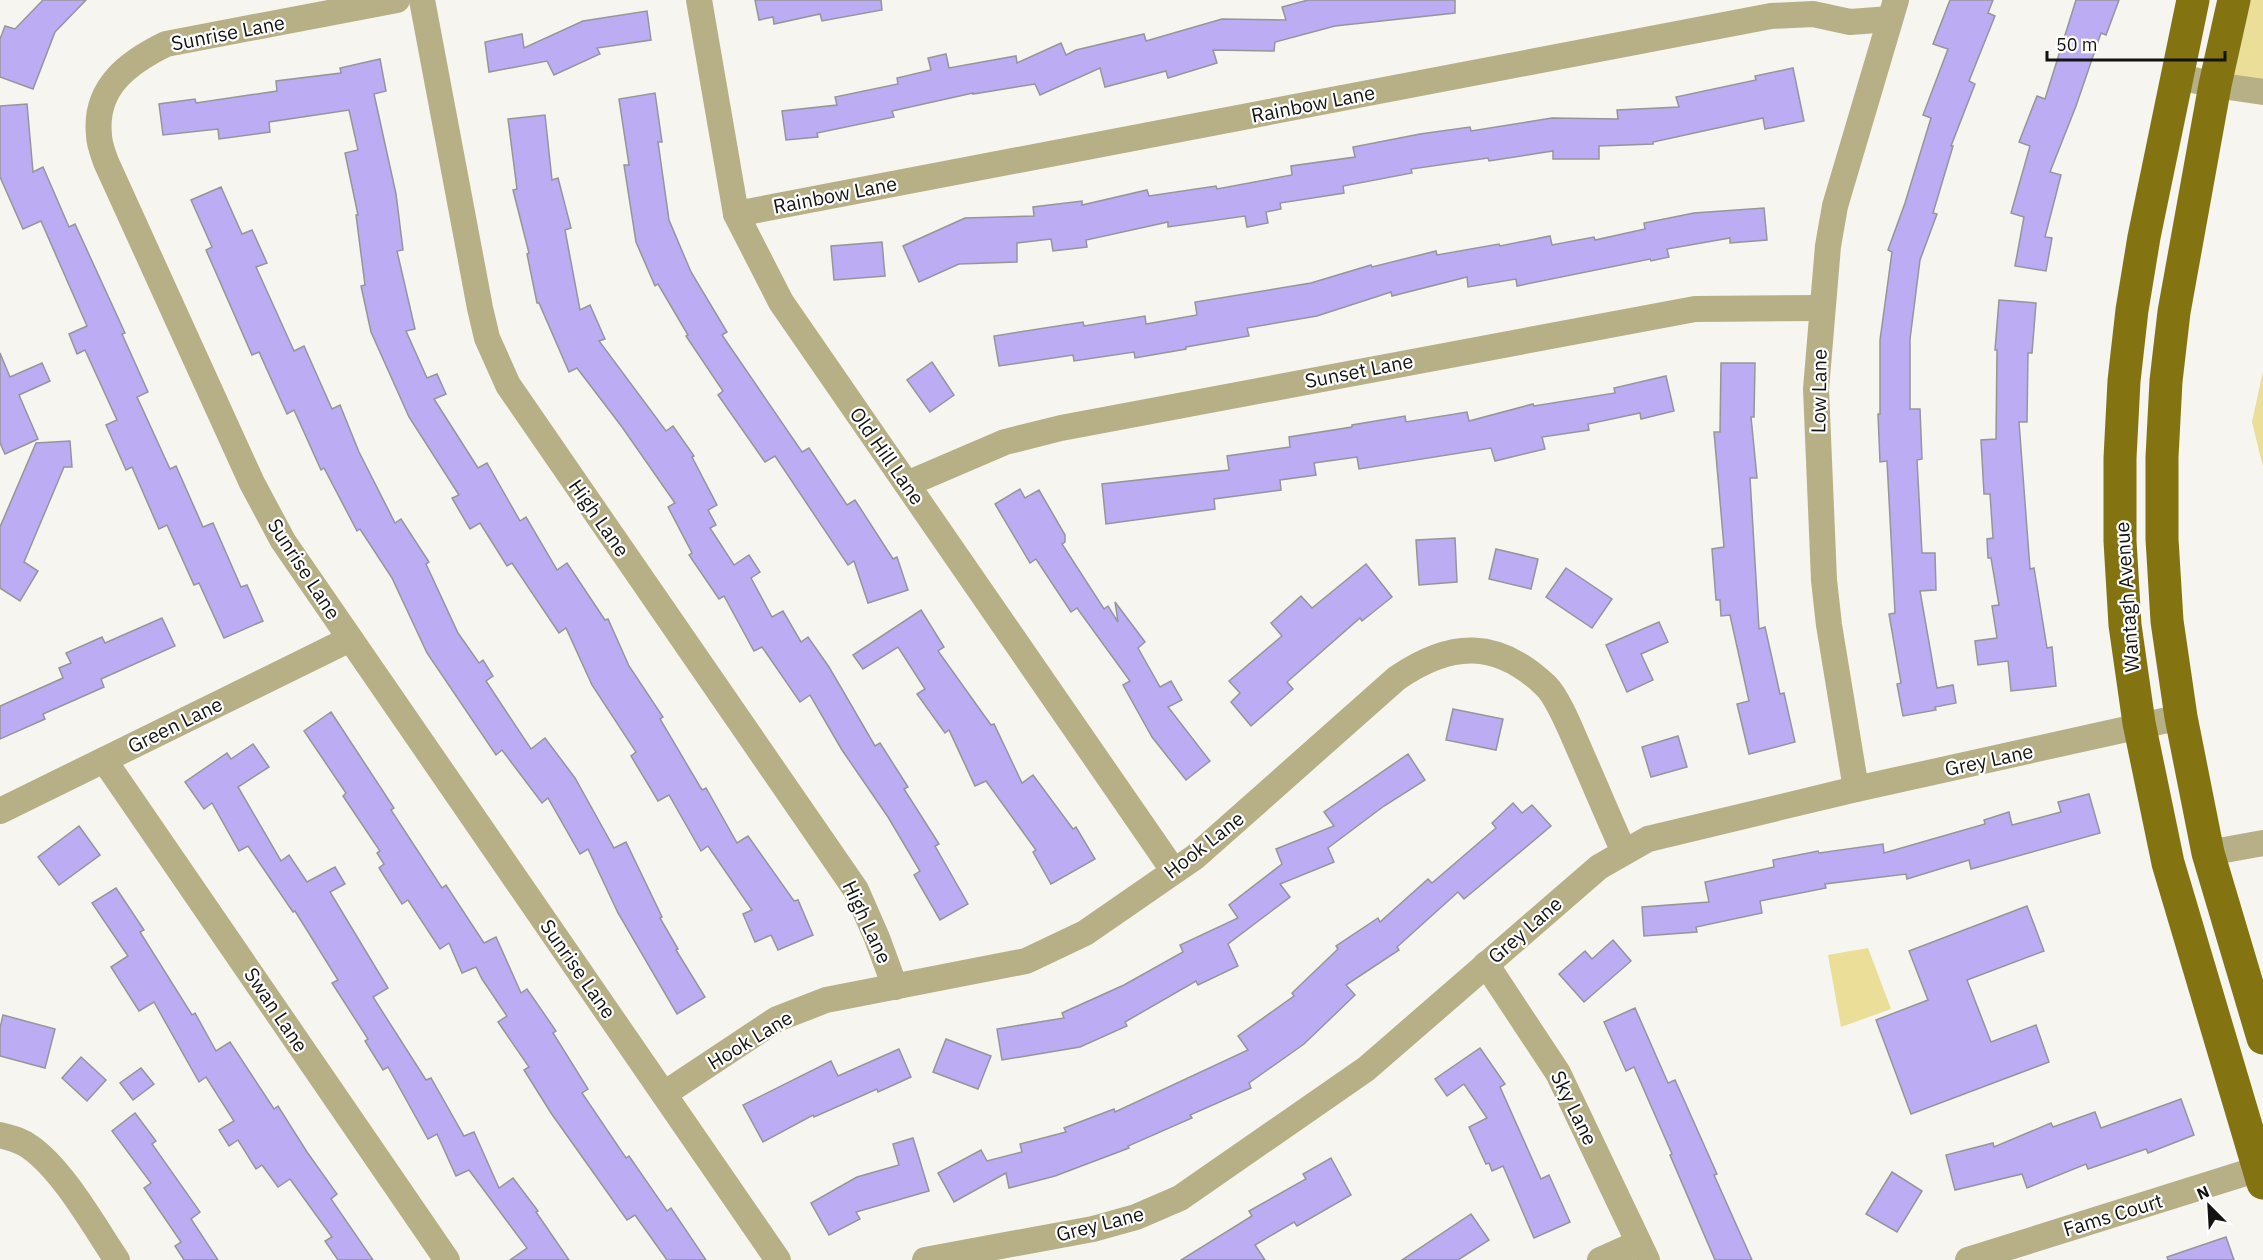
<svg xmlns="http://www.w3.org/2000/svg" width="2263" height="1260" font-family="'IBM Plex Sans',sans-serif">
	<rect width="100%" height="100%" fill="#f6f5f0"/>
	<!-- green -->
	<g fill="#eade98">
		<path d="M2222 0H2263V92L2204 81Z"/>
		<path d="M2263 371V467L2252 422Z"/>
		<path d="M1868 948 1891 1009 1841 1027 1828 955Z"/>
	</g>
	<!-- building -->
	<g fill="#bcacf4" stroke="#96959b" stroke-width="1.5">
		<path d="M43 0H86L55 32 33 89 0 77V39L5 26 15 29Z"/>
		<path d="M755 0H881L882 10 822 21 820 14 774 24 773 17 759 20Z"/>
		<path d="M1308 0H1455V13L1335 26 1275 42 1274 51 1213 50 1217 63 1168 78 1166 71 1105 87 1100 68 1040 95 1035 84 973 94V93L892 111 894 117 817 133 818 137 786 140 782 111 837 105 835 97 898 84 897 78 931 70 928 58 946 54 949 68 1016 56 1017 63 1061 43 1066 55 1076 50 1144 34 1146 41 1222 19 1286 20 1282 7Z"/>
		<path d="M1950 0H1993L1988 13 1995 16 1969 81 1975 84 1951 146H1953L1933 213 1937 214 1920 260 1910 339V409H1920L1922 459 1917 460 1922 553H1935L1936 590 1920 591 1937 688 1953 685 1956 703 1935 707 1936 710 1903 716 1897 684 1901 683 1889 614 1895 613 1887 461 1880 462 1878 414H1880V340L1892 252 1888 250 1905 203 1931 118 1923 115 1948 49 1933 44Z"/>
		<path d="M2076 0H2119L2106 35 2101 33 2076 106 2050 172 2061 175 2045 237 2052 238 2046 271 2015 266 2024 217 2011 213 2030 146 2019 142 2037 96 2045 99Z"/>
		<path d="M647 11 651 40 597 48 600 54 554 75 547 61 489 72 485 42 522 34 524 48 583 21Z"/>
		<path d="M380 59 386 91 374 94 396 194 403 250 397 251 415 329 406 331 427 378 437 374 446 394 434 399 478 468 487 463 520 521 526 517 557 570 567 563 605 620 608 619 629 666 663 717 660 719 702 790 706 788 737 843 748 836 794 901 798 900 813 935 778 950 771 935 755 942 743 914 752 910 708 846 701 851 669 795 658 801 631 756 636 752 592 685 566 628 559 633 512 563 507 566 480 523 470 529 452 498 459 495 409 417 371 332 361 286 365 285 356 215H358L345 153 358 150 349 110 269 122 270 132 219 139 218 129 163 135 159 104 195 99 196 103 277 91 276 81 341 73 340 68Z"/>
		<path d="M1793 68 1804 121 1765 129 1763 118 1653 142V144L1599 146V159H1553V151L1489 161 1488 158 1411 169 1412 173 1343 186 1344 193 1280 203 1281 209 1266 212 1268 223 1247 227 1245 216 1168 227V222L1086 240 1087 247 1053 251 1051 239 1017 243V262L959 264 919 282 903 246 965 218 1034 216 1033 207 1082 201V205L1147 190 1149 196 1216 186 1217 189 1292 175 1291 166 1355 157 1353 147 1420 134 1470 127 1471 131 1552 118 1618 119 1617 110 1679 107 1676 97 1756 80 1755 76Z"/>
		<path d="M655 93 662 142H658L669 220 691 272 727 332 722 335 802 452 809 448 847 505 855 500 893 559 897 557 908 590 868 603 854 561 848 565 775 456 765 462 718 395 723 391 686 336 688 335 658 284 655 286 636 242 624 165H629L619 99Z"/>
		<path d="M27 104 33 172 43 167 69 227 75 224 125 333 122 334 148 392 137 397 170 469 176 466 203 527 213 523 241 587 247 585 263 621 224 638 199 583 194 585 167 525 159 529 132 467 126 470 106 425 117 420 85 350 77 354 69 334 87 326 41 221 23 229 0 177V106Z"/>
		<path d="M545 115 552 180 558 178 571 228 565 230 580 310 590 305 605 339 599 341 666 431 673 426 694 456 692 457 717 505 708 510 716 525 710 528 734 565 749 555 760 572 751 578 772 617 783 611 801 642 808 637 829 667 875 746 880 743 908 787 904 789 939 844 935 846 968 904 940 920 914 875 920 871 888 817 842 750 810 695 800 702 762 647 754 651 724 596 719 599 689 555 692 553 668 507 675 503 622 427 577 368 569 372 539 303H537L527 254 529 253 513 190 517 189 508 119Z"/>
		<path d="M221 187 242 234 252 230 267 263 256 267 294 351 304 346 332 409 340 405 359 452 395 523 401 519 429 562 426 564 458 633 479 663 483 660 493 676 486 681 531 749 545 738 575 778 614 848 626 842 662 917 660 918 678 949 676 950 705 997 677 1014 618 913 588 849 580 854 548 798 542 803 502 750 496 755 427 653 392 578 360 529 357 531 324 468 321 470 294 410 287 414 259 352 252 355 206 250 212 247 191 200Z"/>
		<path d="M1764 208 1767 240 1730 243V238L1667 249 1669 257 1651 261 1650 259 1517 286 1516 279 1468 287 1467 277 1392 296 1391 292 1317 316 1247 328 1249 336 1186 347V349L1135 358 1134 352 1074 361 1073 355 999 366 994 336 1083 322 1084 326 1145 316 1146 324 1197 315 1195 302 1311 283 1371 265 1372 267 1436 251 1437 255 1499 244 1500 246 1550 236 1552 245 1594 237 1595 240 1645 229 1644 223 1694 213Z"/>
		<path d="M882 242 885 276 834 280 831 246Z"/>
		<path d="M1999 300 2036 303 2032 353H2028L2027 422H2019L2030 569 2034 568 2047 648 2052 647 2056 686 2011 691 2008 661 1978 665 1975 641 1997 638 1992 606 1999 605 1991 558H1988L1987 539 1993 538 1990 494H1984L1981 440 1996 439 1997 350H1995Z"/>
		<path d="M0 353 10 377 42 363 50 381 19 395 38 439 5 454 0 443Z"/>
		<path d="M932 362 954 395 930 412 907 380Z"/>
		<path d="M1721 363H1755L1754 417H1751L1757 478H1750L1759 629 1765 627 1780 694 1784 693 1795 742 1749 754 1737 704 1749 701 1730 615 1721 616 1720 600H1716L1712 549 1724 547 1714 432H1720Z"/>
		<path d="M1666 376 1674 411 1641 419 1640 413 1588 424 1589 430 1542 437 1545 449 1495 461 1491 448 1359 469 1357 457 1314 463 1316 475 1280 480 1281 490 1214 499 1215 509 1106 524 1102 484 1229 470 1227 456 1290 447 1289 437 1352 427V425L1405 416 1406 422 1467 412 1469 421 1533 404 1534 406 1615 393 1614 388Z"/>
		<path d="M70 441 72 467H64L24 562 38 571 20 601 0 588V527L36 443Z"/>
		<path d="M1020 489 1025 498 1039 490 1065 535V542L1062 544 1104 609 1108 606 1118 622 1115 602 1145 642 1138 648 1160 687 1171 681 1182 700 1168 707 1210 761 1186 780 1152 737 1123 685 1130 681 1077 608 1071 612 1036 559 1030 563 995 504Z"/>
		<path d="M1455 538 1457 582 1419 585 1416 540Z"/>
		<path d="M1496 549 1538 559 1531 589 1489 579Z"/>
		<path d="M1366 564 1392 597 1362 621 1360 618 1287 682 1293 689 1251 726 1231 702 1240 693 1229 681 1282 636 1271 623 1301 596 1312 608Z"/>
		<path d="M1566 568 1612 599 1592 628 1546 597Z"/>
		<path d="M921 610 944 647 938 651 991 725 994 724 1022 783 1033 775 1073 829 1076 827 1095 859 1051 884 1033 852 1036 850 986 781 975 786 949 730 945 733 917 694 925 689 898 647 863 669 853 655Z"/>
		<path d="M162 618 175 646 101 679 104 687 43 714 45 719 0 739V706L63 678 59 668 71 663 66 653 102 637 105 643Z"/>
		<path d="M1659 622 1668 642 1641 654 1653 680 1627 692 1606 645Z"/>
		<path d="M1453 709 1503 719 1496 750 1446 740Z"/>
		<path d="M331 712 394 808 391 810 442 888 446 885 484 943 496 937 521 993 527 989 556 1031 553 1033 588 1089 582 1093 626 1158 629 1156 667 1211 671 1208 706 1260H667L635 1215 627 1220 551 1113 524 1070 529 1067 498 1022 507 1016 482 979 476 967 462 973 449 943 440 949 408 900 402 904 379 868 384 864 377 853 380 851 343 796 346 793 304 731Z"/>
		<path d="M1678 736 1687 767 1651 777 1642 747Z"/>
		<path d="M253 744 269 767 238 787 281 861 289 855 307 882 335 867 345 884 330 892 388 988 373 997 426 1080 431 1078 464 1136 474 1132 499 1188 513 1178 538 1211 536 1212 569 1260H510L527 1248 469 1170 456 1176 437 1134 428 1139 388 1067 383 1070 365 1041 368 1039 332 983 338 980 295 911 293 912 248 846 239 851 212 803 204 809 185 782 227 753 231 759Z"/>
		<path d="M1408 754 1425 780 1384 806 1328 848 1334 862 1280 884 1290 897 1228 944 1238 966 1198 985 1196 981 1125 1022 1127 1026 1080 1047 1002 1060 997 1029 1064 1018 1062 1013 1124 985 1183 952 1180 945 1238 918 1229 905 1282 864 1276 849 1334 826 1324 812Z"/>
		<path d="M2089 794 2100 833 1971 869 1969 860 1907 879 1906 874 1825 884 1826 888 1760 901 1762 913 1696 927 1697 932 1644 936 1642 907 1709 902 1705 882 1774 867 1773 860 1818 851 1819 853 1883 844 1884 853 1985 824 1984 820 2009 812 2012 825 2061 812 2058 802Z"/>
		<path d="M1513 803 1522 813 1532 805 1551 826 1464 899 1458 892 1397 947 1399 950 1346 985 1355 995 1304 1044 1249 1083 1251 1088 1190 1115 1192 1118 1128 1146 1129 1148 1055 1176 1009 1188 1006 1173 954 1202 938 1173 981 1150 987 1161 1022 1152 1020 1144 1066 1132 1064 1128 1114 1109 1115 1112 1248 1050 1238 1036 1294 996 1292 993 1338 949 1336 946 1378 918 1380 922 1428 879 1432 883 1496 828 1492 823Z"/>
		<path d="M79 826 100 855 59 885 38 857Z"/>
		<path d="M116 888 144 930 140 932 192 1015 195 1013 216 1051 230 1042 274 1109 278 1106 307 1152 337 1194 331 1199 373 1260H338L325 1241 332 1237 290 1179 278 1187 262 1165 256 1169 238 1140 229 1146 219 1130 234 1121 206 1077 199 1082 154 1002 139 1011 111 967 128 956 92 903Z"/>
		<path d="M2027 906 2044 951 1967 980 1991 1042 2036 1025 2049 1062 1911 1114 1876 1020 1928 1000 1909 951Z"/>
		<path d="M1613 940 1631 961 1584 1002 1559 974 1585 951 1592 959Z"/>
		<path d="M1635 1008 1668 1083 1675 1080 1717 1174 1714 1175 1752 1260H1715L1670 1155 1672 1154 1634 1067 1626 1071 1604 1022Z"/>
		<path d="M3 1015 55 1029 45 1068 0 1056V1028Z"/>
		<path d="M946 1039 991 1056 978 1089 933 1072Z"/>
		<path d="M1480 1048 1505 1084 1500 1087 1541 1179 1549 1175 1570 1222 1534 1238 1503 1166 1492 1171 1489 1163 1486 1164 1469 1127 1487 1118 1464 1084 1447 1096 1435 1079Z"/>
		<path d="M899 1049 911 1077 878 1092 877 1089 814 1117 813 1115 763 1142 743 1105 831 1061 838 1076Z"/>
		<path d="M81 1057 106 1080 87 1101 62 1078Z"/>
		<path d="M141 1068 154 1084 133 1100 120 1083Z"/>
		<path d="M2181 1099 2194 1135 2148 1153 2146 1149 2088 1169 2086 1164 2027 1188 2022 1174 1955 1190 1946 1155 1993 1143 1994 1147 2051 1123 2053 1127 2095 1112 2101 1128Z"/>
		<path d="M135 1113 156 1141 152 1144 200 1212 191 1219 218 1260H184L175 1246 181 1242 144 1188 151 1183 112 1131Z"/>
		<path d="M913 1138 929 1191 856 1212 860 1219 829 1235 811 1203 857 1177 899 1165 893 1144Z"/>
		<path d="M1331 1158 1351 1195 1297 1226 1294 1222 1255 1245 1265 1260H1181L1252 1216 1249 1211 1306 1179 1303 1174Z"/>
		<path d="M1892 1172 1922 1191 1897 1232 1866 1214Z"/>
		<path d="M1471 1214 1489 1240 1458 1260H1402Z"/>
		<path d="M2226 1237 2234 1260H2168L2167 1257Z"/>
	</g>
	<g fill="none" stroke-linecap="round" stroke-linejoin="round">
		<!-- minor -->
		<g stroke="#b7af85" stroke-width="26">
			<path d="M397 0 166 44C129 62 94 87 99 135 99 144 103 153 106 162L252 483 283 541 778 1260"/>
			<path d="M422 0 480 308 487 338 508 385 856 890 877 938 895 987"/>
			<path d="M699 0 736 214 781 302 1173 870"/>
			<path d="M2176 76 2215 85 2263 92"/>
			<path d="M736 214 1771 16 1813 14 1850 22 1890 19"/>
			<path d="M907 484 1005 442 1061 428 1695 309 1822 308"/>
			<path d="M104 760 447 1260"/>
			<path d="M1856 789 1829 625 1824 580 1816 389 1828 246 1835 206 1896 0"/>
			<path d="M0 811 350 639"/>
			<path d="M2208 853 2263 843"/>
			<path d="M1486 964 1558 1073 1647 1260"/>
			<path d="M664 1094 777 1019 826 1000 1026 961 1085 933 1195 857 1397 678C1451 641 1497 639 1546 686 1559 699 1572 733 1580 751 1595 785 1609 819 1624 852"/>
			<path d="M0 1135C11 1138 21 1140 30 1147 63 1170 94 1226 117 1260"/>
			<path d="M925 1260 1093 1229 1136 1217 1180 1198 1366 1069 1599 867 1648 839 1856 789 2181 717"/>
			<path d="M1600 1260 1638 1243"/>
			<path d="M1968 1260 2258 1169"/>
		</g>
		<!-- major -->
		<g stroke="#837411" stroke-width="33">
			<path d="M2193 0 2144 237 2132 310 2124 381 2120 458V541L2125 625 2139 723 2168 863 2263 1183"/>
			<path d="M2234 0 2215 85 2174 312 2166 381 2162 457V539L2167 621 2181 717 2208 853 2263 1038"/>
		</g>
	</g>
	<g text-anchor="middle" stroke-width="4.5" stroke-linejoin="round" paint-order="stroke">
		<!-- street labels -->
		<g font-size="20" fill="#131311" stroke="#fff">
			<text transform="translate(228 33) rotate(-11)" y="7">Sunrise Lane</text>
			<text transform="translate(1313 104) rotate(-11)" y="7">Rainbow Lane</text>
			<text transform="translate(835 195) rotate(-11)" y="7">Rainbow Lane</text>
			<text transform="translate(1359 371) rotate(-11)" y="7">Sunset Lane</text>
			<text transform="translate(1819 391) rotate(-89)" y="7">Low Lane</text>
			<text transform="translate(887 456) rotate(55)" y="7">Old Hill Lane</text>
			<text transform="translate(599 518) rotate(55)" y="7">High Lane</text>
			<text transform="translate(304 569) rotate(57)" y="7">Sunrise Lane</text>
			<text transform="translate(2127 597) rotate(-94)" y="7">Wantagh Avenue</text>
			<text transform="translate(175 725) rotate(-26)" y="7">Green Lane</text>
			<text transform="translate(1989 760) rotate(-12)" y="7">Grey Lane</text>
			<text transform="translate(1204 845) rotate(-38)" y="7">Hook Lane</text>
			<text transform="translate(867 922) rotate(65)" y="7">High Lane</text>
			<text transform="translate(1525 930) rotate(-41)" y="7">Grey Lane</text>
			<text transform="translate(578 969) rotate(55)" y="7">Sunrise Lane</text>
			<text transform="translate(276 1010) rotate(56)" y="7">Swan Lane</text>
			<text transform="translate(750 1040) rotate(-31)" y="7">Hook Lane</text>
			<text transform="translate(1574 1108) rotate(64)" y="7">Sky Lane</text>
			<text transform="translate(2113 1215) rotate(-17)" y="7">Fams Court</text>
			<text transform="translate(1100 1224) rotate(-14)" y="7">Grey Lane</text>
		</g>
	</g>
	<!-- north arrow -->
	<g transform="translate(2209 1206) rotate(336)" stroke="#ffffff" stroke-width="4.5" paint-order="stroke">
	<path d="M0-4.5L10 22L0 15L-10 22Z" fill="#131311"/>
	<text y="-9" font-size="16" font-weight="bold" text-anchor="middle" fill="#131311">N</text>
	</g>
	<!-- scale -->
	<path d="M2047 51v9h178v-9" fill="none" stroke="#131311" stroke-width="3"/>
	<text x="2056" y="51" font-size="18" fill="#131311" stroke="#ffffff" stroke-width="4.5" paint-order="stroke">50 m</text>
</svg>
